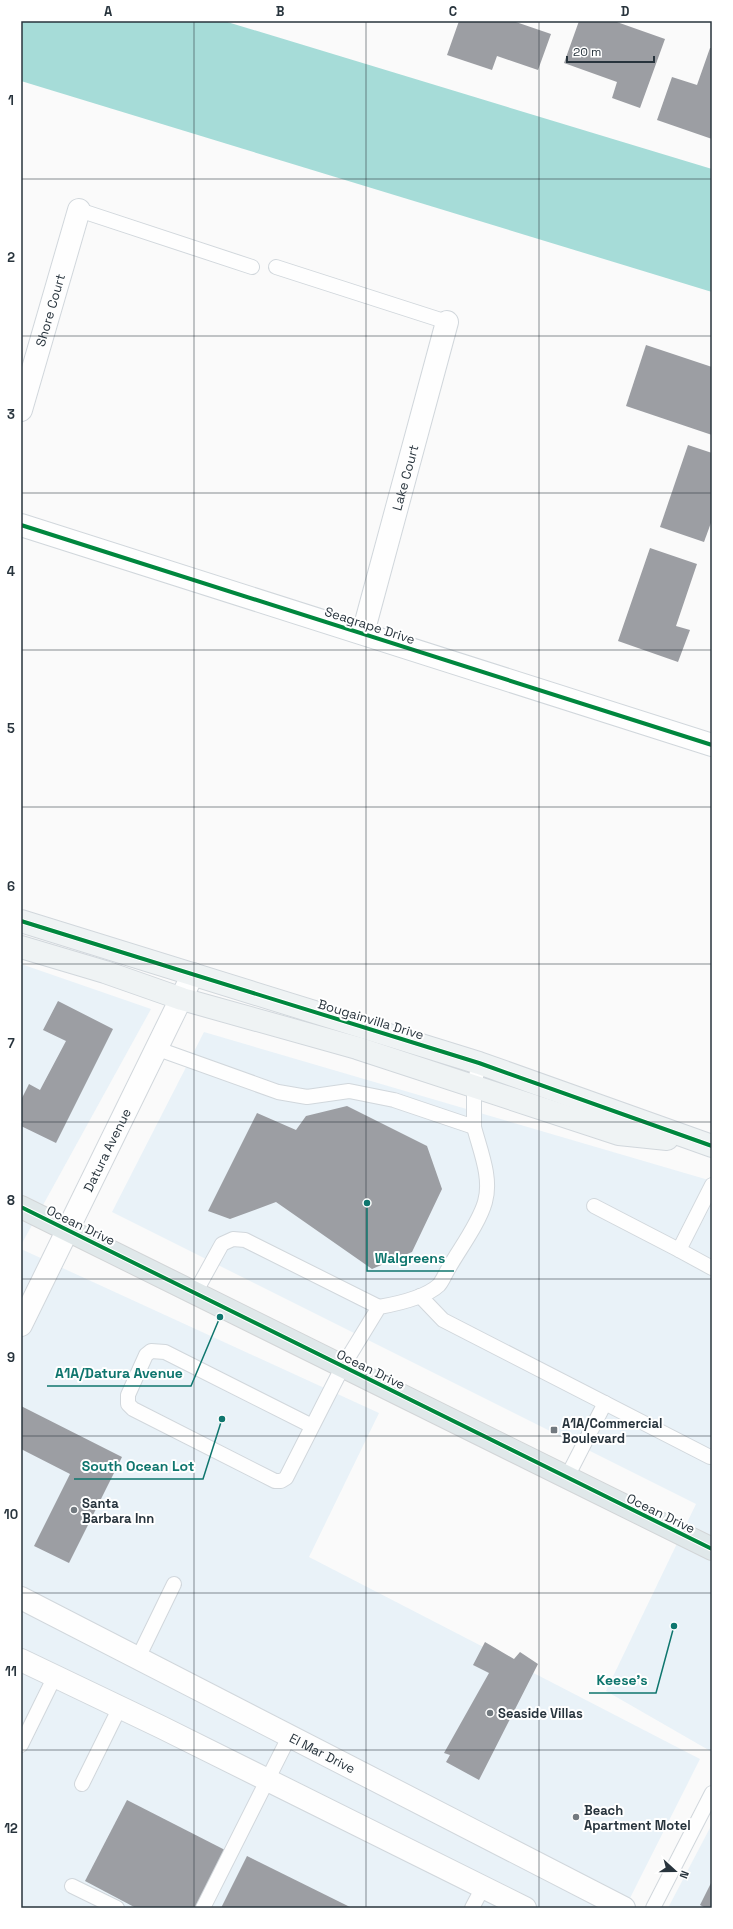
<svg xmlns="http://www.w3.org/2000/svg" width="733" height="1929" font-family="'Space Grotesk',sans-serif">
	<rect width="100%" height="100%" fill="#fafafa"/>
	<!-- built -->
	<g fill="#e9f2f8">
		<path d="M21 964 151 1009 21 1245Z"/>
		<path d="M204 1032 712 1181V1752L606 1691 696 1504 112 1212Z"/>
		<path d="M21 1249 379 1413 309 1557 700 1759 625 1908H21Z"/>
		<path d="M712 1824V1908H668Z"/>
	</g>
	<!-- water -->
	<path fill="#a6dcd8" d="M21 21H224L712 169V292L21 81Z"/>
	<!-- building -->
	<g fill="#9c9ea3">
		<path d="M459 21H513L551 34 538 70 497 56 492 70 447 55Z"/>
		<path d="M579 21H614L665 39 640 108 612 98 617 82 564 63Z"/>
		<path d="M710 48H712V139L657 120 672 77 697 85Z"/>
		<path d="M646 345 712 367V435L626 406Z"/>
		<path d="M688 445 712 453V520L704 542 660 527Z"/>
		<path d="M650 548 697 564 676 626 690 630 678 662 618 641Z"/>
		<path d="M58 1001 113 1029 56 1143 21 1126V1100L29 1084 40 1090 66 1041 43 1030Z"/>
		<path d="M347 1106 427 1146 442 1189 412 1252 372 1269 276 1202 230 1219 208 1211 257 1113 296 1130 306 1116Z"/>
		<path d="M21 1406 122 1457 69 1563 34 1546 70 1474 21 1449Z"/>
		<path d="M485 1642 514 1659 520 1652 538 1664 479 1780 446 1762 450 1755 444 1753 489 1673 473 1665Z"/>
		<path d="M127 1800 225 1850 195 1908H136L85 1881Z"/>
		<path d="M247 1856 352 1908H221Z"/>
		<path d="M712 1881V1908H706L700 1905Z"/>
	</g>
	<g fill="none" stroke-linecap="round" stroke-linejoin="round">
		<defs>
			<g id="lane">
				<path d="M79 210 252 267"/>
				<path d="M276 267 447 322"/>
				<path d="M158 1049 278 1092 307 1097 349 1091 394 1100 474 1127V1086L479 1063"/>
				<path d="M594 1206 679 1250 712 1185"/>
				<path d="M679 1250 712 1268"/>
				<path d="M195 1293 222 1244 233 1239 245 1240 379 1307"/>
				<path d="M420 1296 443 1320 710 1457"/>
				<path d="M312 1426 165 1352 151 1351 146 1355 128 1395V1404L133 1409 275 1481H281L286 1478 343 1366 379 1307C396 1304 425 1298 439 1285 443 1280 446 1272 450 1266 461 1247 479 1223 485 1202 492 1178 480 1150 474 1127"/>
				<path d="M567 1477 605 1403"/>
				<path d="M138 1658 174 1584"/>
				<path d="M21 1745 55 1676"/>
				<path d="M82 1784 120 1707"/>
				<path d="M72 1886 117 1908"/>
				<path d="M203 1908 290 1735"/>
				<path d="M472 1908 483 1887"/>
				<path d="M653 1908 712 1793"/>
			</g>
			<g id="street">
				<path id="s1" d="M21 410 79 210"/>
				<path d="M21 525 712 745"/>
				<path id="s2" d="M363 633 447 322"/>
				<path id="s3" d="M21 1325 193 974"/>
				<path id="s4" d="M21 1598 624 1908"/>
				<path d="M21 1660 161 1727 525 1908"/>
			</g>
			<g id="secondary">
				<path d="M21 921 479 1063 712 1146"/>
				<path d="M21 947 105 972 182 999 357 1048 619 1134 667 1139"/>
			</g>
			<path id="primary" d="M21 1207 712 1549"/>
		</defs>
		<!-- lane casing -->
		<use href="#lane" stroke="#d1d7dc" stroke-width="16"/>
		<!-- street casing -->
		<use href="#street" stroke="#d1d7dc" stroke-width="24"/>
		<!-- secondary casing -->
		<use href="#secondary" stroke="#d1d7dc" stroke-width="24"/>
		<!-- primary casing -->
		<use href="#primary" stroke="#d2d5d7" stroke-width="24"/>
		<!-- lane -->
		<use href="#lane" stroke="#fefefe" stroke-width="14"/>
		<!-- street -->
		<use href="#street" stroke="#fefefe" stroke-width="22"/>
		<!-- secondary -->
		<use href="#secondary" stroke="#eff3f4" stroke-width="22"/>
		<!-- primary -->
		<use href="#primary" stroke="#e0e8ea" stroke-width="22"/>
		<defs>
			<g id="cycleway">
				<path d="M21 525 712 745"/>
				<path d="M21 921 479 1063 712 1146"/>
				<path d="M21 1207 712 1549"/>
			</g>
		</defs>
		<!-- cycleway casing -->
		<use href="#cycleway" stroke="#fff" stroke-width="6"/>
		<!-- cycleway -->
		<use href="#cycleway" stroke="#00873e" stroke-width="4"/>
	</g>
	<!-- grid -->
	<path fill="none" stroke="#28343d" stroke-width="1" stroke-opacity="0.55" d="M194 21V1908M366 21V1908M539 21V1908M21 179H712M21 336H712M21 493H712M21 650H712M21 807H712M21 964H712M21 1122H712M21 1279H712M21 1436H712M21 1593H712M21 1750H712"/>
	<!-- markers -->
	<g fill="#72797f" stroke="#fff" stroke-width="1.5">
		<rect x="550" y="1426" width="8" height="8" rx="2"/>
		<circle cx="74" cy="1510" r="4"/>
		<circle cx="490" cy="1713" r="4"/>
		<circle cx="576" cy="1817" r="4"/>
	</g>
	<g text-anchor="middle" stroke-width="4" stroke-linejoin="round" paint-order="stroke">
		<!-- street labels -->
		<g font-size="13" fill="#28343d" stroke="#fff">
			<text dy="5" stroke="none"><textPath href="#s1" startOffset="104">Shore Court</textPath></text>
			<text dy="5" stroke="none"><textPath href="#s2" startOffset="161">Lake Court</textPath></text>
			<text transform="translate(370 625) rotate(18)" y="5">Seagrape Drive</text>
			<text transform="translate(371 1019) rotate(17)" y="5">Bougainvilla Drive</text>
			<text dy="5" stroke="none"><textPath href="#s3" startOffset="195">Datura Avenue</textPath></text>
			<text transform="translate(81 1225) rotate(26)" y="5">Ocean Drive</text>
			<text transform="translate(371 1369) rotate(26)" y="5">Ocean Drive</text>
			<text transform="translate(661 1513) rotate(26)" y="5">Ocean Drive</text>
			<text dy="5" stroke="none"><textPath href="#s4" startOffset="339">El Mar Drive</textPath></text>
		</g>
		<!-- poi labels -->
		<g font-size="13" font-weight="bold" fill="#28343d" stroke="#fff" text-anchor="start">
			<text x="562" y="1428">A1A/Commercial<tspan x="562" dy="15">Boulevard</tspan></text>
			<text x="82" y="1508">Santa<tspan x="82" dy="15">Barbara Inn</tspan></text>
			<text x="498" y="1718">Seaside Villas</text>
			<text x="584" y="1815">Beach<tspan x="584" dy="15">Apartment Motel</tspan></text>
		</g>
	</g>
	<!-- callouts -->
	<path fill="none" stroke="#0f766e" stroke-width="1.5" d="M367 1203L367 1271H454M220 1317L191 1386H47M222 1419L203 1479H74M674 1626L656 1693H589"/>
	<g fill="#0f766e" stroke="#fff" stroke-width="1.5">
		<circle cx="367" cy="1203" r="4"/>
		<circle cx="220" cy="1317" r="4"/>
		<circle cx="222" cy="1419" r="4"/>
		<circle cx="674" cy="1626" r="4"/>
	</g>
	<g font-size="14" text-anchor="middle" font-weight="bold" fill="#0f766e" stroke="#fff" stroke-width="4" stroke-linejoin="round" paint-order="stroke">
		<text x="410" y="1263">Walgreens</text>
		<text x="119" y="1378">A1A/Datura Avenue</text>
		<text x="138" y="1471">South Ocean Lot</text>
		<text x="622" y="1685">Keese's</text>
	</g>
	<!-- border -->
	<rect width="733" height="1929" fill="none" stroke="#ffffff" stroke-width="44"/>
	<!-- north arrow -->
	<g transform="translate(675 1871) rotate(111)" stroke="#ffffff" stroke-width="3" paint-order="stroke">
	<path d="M0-3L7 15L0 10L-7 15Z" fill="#28343d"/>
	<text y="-6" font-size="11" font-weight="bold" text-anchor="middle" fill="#28343d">N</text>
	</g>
	<!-- scale -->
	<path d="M567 56v6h87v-6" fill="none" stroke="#28343d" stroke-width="2"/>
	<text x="573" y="56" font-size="12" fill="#28343d" stroke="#ffffff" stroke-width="3" paint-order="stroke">20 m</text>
	<rect x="22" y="22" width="689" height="1885" fill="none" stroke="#28343d" stroke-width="1.5"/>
	<g font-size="13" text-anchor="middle" font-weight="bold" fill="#28343d">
		<text x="108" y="16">A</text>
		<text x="280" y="16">B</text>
		<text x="453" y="16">C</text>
		<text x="625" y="16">D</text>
		<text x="11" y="105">1</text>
		<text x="11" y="262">2</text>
		<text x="11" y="419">3</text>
		<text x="11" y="576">4</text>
		<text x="11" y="733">5</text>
		<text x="11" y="891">6</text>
		<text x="11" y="1048">7</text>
		<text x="11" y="1205">8</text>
		<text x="11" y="1362">9</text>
		<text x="11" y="1519">10</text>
		<text x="11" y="1676">11</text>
		<text x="11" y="1833">12</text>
	</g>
</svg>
